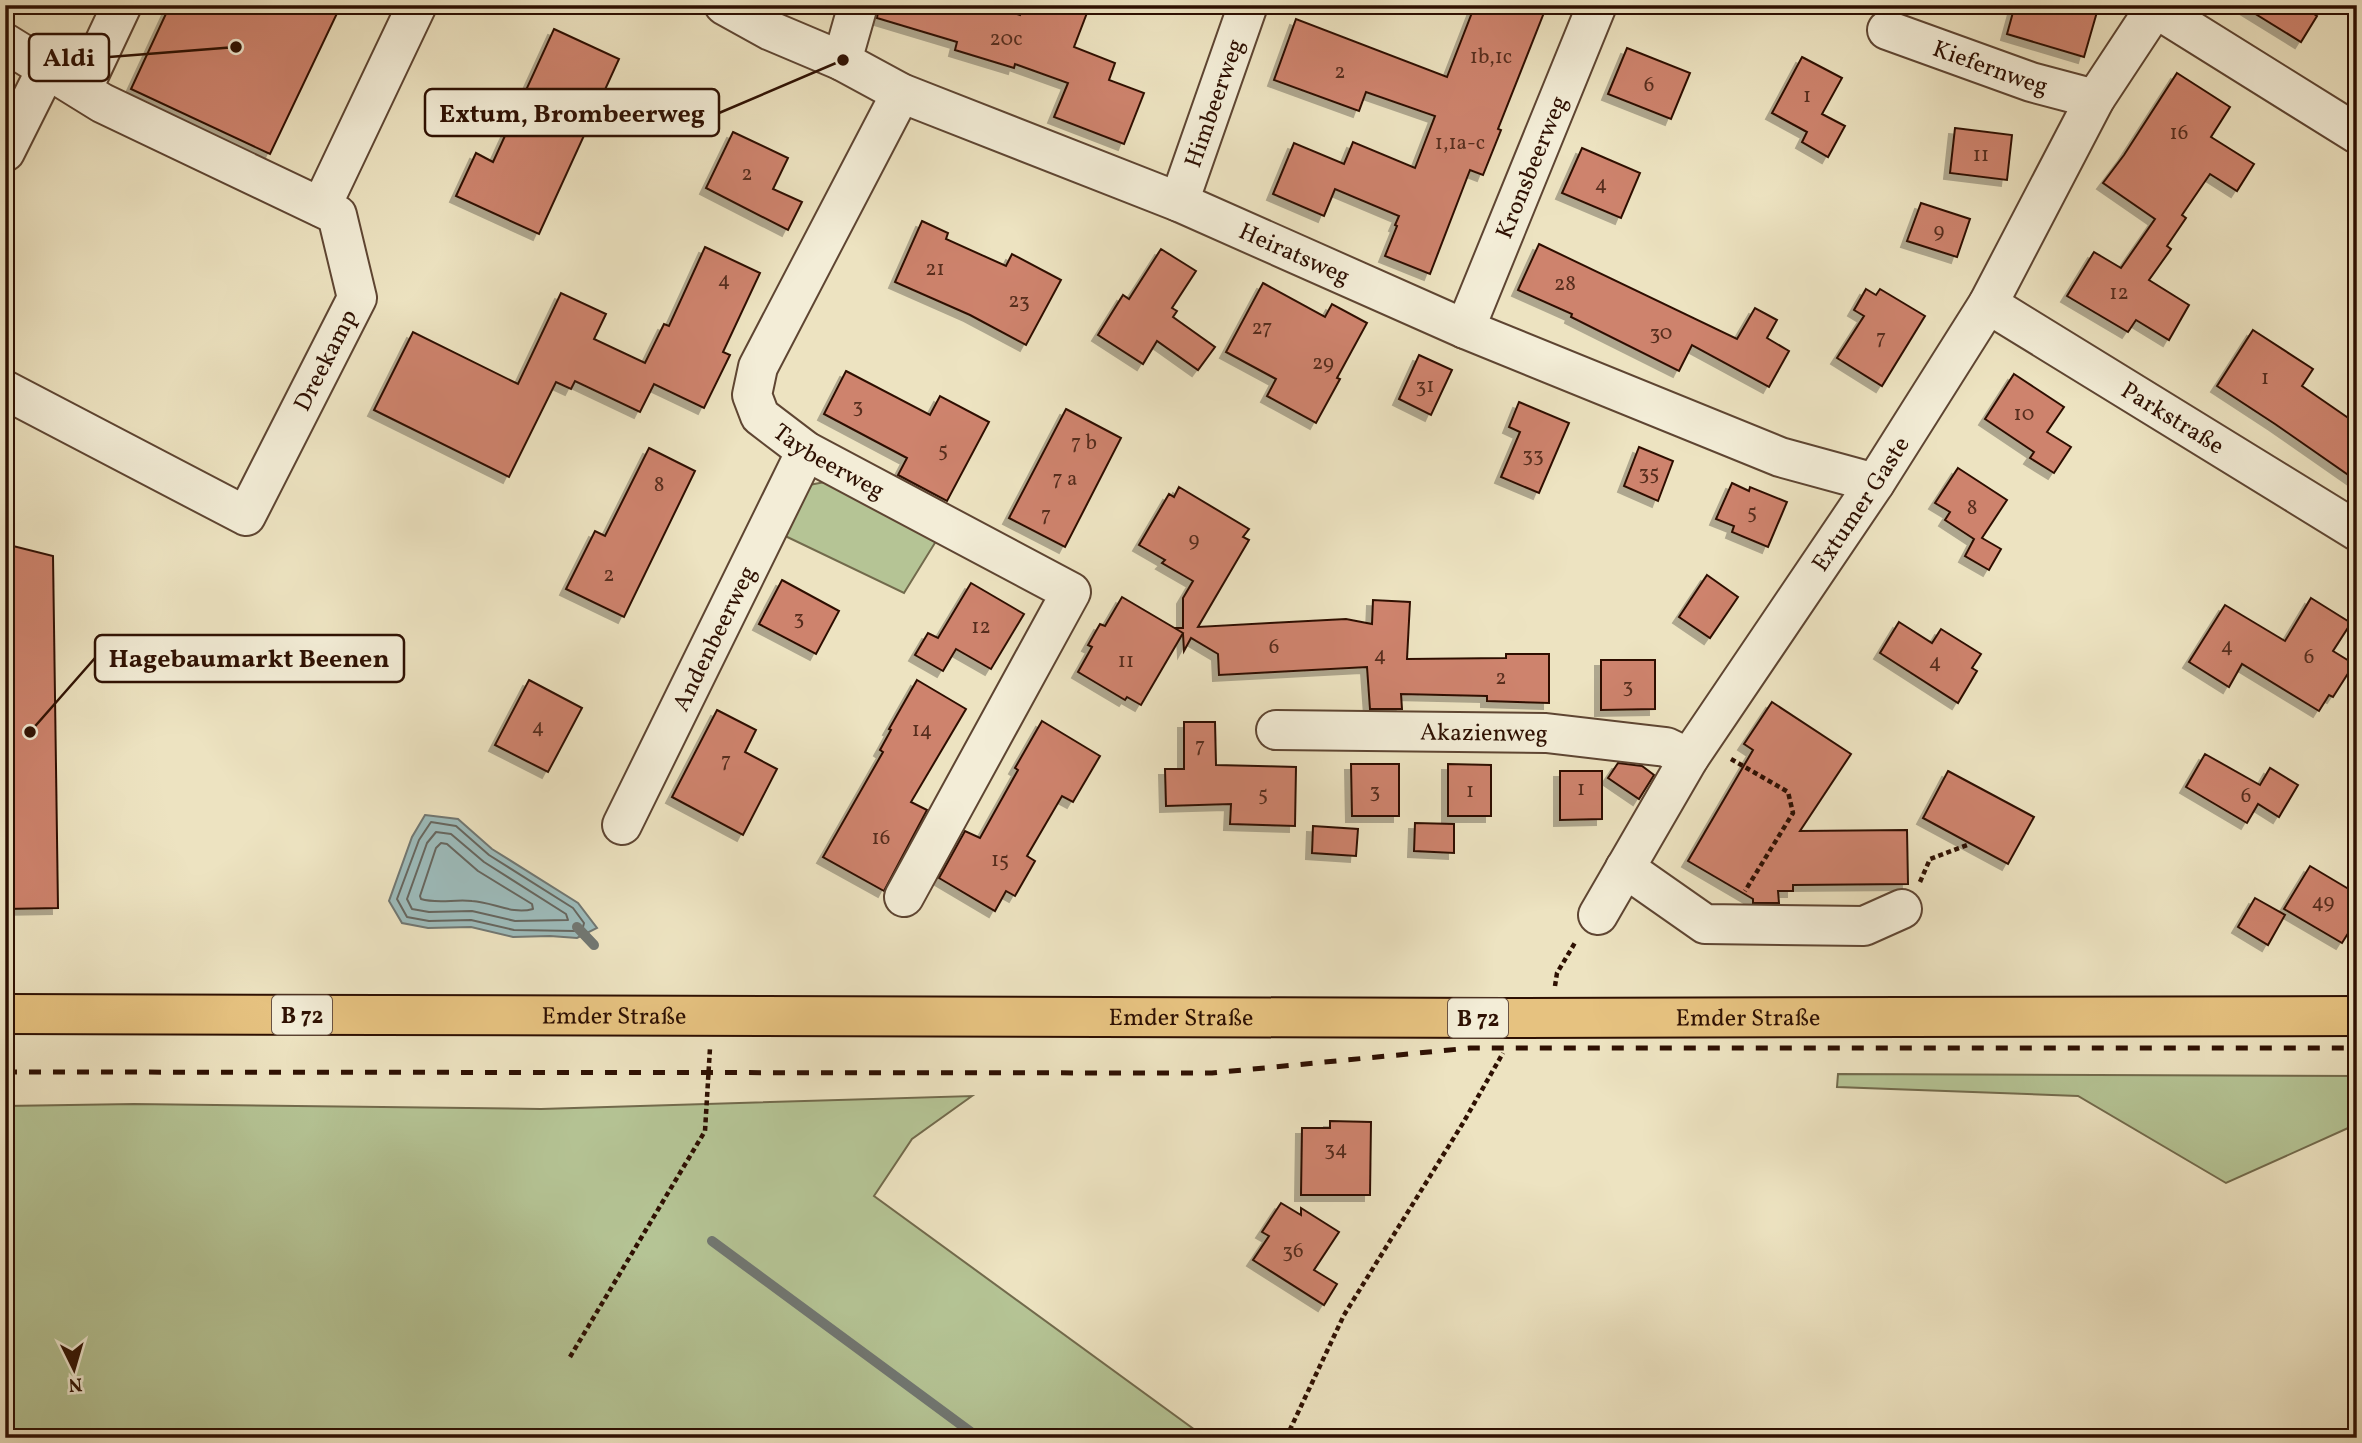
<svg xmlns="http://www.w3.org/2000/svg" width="2362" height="1443" font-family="Vollkorn,serif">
	<defs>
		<filter id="shadow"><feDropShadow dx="-6" dy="6" stdDeviation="0" flood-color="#0004"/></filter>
	</defs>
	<rect width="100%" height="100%" fill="#ede3c1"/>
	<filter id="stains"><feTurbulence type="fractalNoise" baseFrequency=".00286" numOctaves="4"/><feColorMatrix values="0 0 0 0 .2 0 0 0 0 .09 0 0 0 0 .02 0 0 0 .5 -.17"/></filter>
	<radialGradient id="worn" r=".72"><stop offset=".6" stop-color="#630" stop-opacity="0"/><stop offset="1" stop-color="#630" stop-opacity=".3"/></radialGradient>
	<!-- green -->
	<g fill="#b5c495" stroke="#726a4c" stroke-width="2">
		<path d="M825 482 938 538 904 593 781 534 809 485Z"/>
		<path d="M1838 1074 2357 1076V1124L2226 1183 2078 1096 1837 1087Z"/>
		<path d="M972 1096 912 1139 874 1196 1206 1438H5V1106L134 1104 541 1109Z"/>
	</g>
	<!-- water -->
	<path fill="#9dbcbc" stroke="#717772" stroke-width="2" d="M425 815 458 819 492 849 578 903 597 928 577 938 550 936 513 937 471 927 428 928 402 923 389 901 412 837Z"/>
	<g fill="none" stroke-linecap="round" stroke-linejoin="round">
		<!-- shore -->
		<g stroke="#66665f" stroke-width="2">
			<path d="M431 822 456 826 489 855 573 908 584 923 583 927 575 931 514 930 471 920 429 921 407 917 397 899 419 840Z"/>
			<path d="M436 832 451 834 484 862 566 914 568 920 515 921 472 911 429 912 412 909 407 899 427 843Z"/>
			<path d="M441 843 447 844 478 871 532 904 533 909C512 915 493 902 472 901 455 899 437 904 421 899L420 896 436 848Z"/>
		</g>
		<!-- stream -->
		<g stroke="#717772" stroke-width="10">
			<path d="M577 927 594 945"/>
			<path d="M712 1241 979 1438"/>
		</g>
	</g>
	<!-- building -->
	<g fill="#ce836d" stroke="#2e1002" stroke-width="2" filter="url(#shadow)">
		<path d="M170 5H341L270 154 131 89Z"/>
		<path d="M879 5H988L1020 15 1022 5H1090L1074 47 1115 63 1109 80 1144 93 1124 144 1054 117 1068 83 1015 64 1014 68 955 50 957 42 877 18Z"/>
		<path d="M1475 5H1547L1498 129 1501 130 1483 175 1470 170 1430 274 1385 256 1397 226 1395 225 1399 216 1335 189 1324 216 1273 194 1294 143 1344 164 1353 142 1415 168 1435 116 1366 92 1359 111 1274 80 1296 19 1447 77Z"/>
		<path d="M2015 5H2099L2084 57 2007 34Z"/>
		<path d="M2241 5H2300L2317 16 2301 42Z"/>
		<path d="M554 29 619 59 539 234 456 196 476 153 493 162Z"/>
		<path d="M1627 48 1690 73 1671 119 1608 94Z"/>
		<path d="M1802 57 1842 78 1822 114 1845 126 1828 157 1802 142 1807 132 1772 113Z"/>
		<path d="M2177 73 2230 107 2211 137 2254 164 2237 191 2210 174 2182 215 2186 218 2167 246 2171 249 2149 280 2189 305 2169 340 2136 320 2128 332 2067 296 2094 252 2121 268 2155 219 2103 183 2124 155Z"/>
		<path d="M1955 128 2012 135 2007 180 1950 173Z"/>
		<path d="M733 132 788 158 773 189 802 202 788 230 706 188Z"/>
		<path d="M1582 148 1640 173 1621 218 1562 193Z"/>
		<path d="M1921 203 1970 219 1957 257 1907 241Z"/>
		<path d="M922 221 948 233 946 239 1006 266 1012 254 1061 280 1026 345 970 315 895 282Z"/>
		<path d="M1539 244 1737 339 1755 308 1777 320 1767 338 1789 351 1769 387 1692 345 1679 371 1571 317 1572 314 1518 290Z"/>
		<path d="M705 247 760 273 723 352 730 355 704 408 654 384 640 412 575 381 571 389 556 382 509 477 374 410 413 332 518 384 561 293 606 314 594 339 645 363 664 324 669 326Z"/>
		<path d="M1161 249 1196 271 1172 308 1177 311 1173 317 1215 347 1198 370 1157 341 1143 364 1098 335 1123 295 1129 299Z"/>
		<path d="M1263 283 1325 317 1332 304 1367 323 1337 378 1340 379 1316 423 1267 396 1276 379 1226 352Z"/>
		<path d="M1866 289 1876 295 1880 289 1925 316 1882 386 1837 358 1864 316 1854 310Z"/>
		<path d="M2253 330 2313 369 2302 386 2357 424V481L2275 424 2217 386Z"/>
		<path d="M1419 355 1452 370 1431 415 1399 399Z"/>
		<path d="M846 371 930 415 940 396 989 422 947 501 898 475 907 458 824 414Z"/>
		<path d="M2014 374 2064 407 2047 432 2071 447 2054 473 2030 458 2034 452 1985 419Z"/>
		<path d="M1519 402 1569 423 1539 493 1501 477 1520 432 1509 427Z"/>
		<path d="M1066 409 1121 438 1065 547 1009 518Z"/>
		<path d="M1639 447 1673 461 1658 501 1624 486Z"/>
		<path d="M649 448 695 471 624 617 566 589 595 531 605 536Z"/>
		<path d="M1958 468 2007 500 1982 538 2001 549 1989 570 1965 556 1974 539 1945 520 1950 512 1935 503Z"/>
		<path d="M1732 483 1749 491 1750 487 1787 502 1768 547 1732 532 1734 526 1716 519Z"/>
		<path d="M1179 487 1249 529 1243 537 1249 540 1198 627 1346 619 1372 624 1373 600 1410 602 1407 659 1506 658V654H1549V703L1487 701V696L1401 694 1402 709H1370L1367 667 1219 675 1218 654 1191 638 1184 651 1183 634 1174 628H1183V598L1193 581 1162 563 1165 560 1139 545 1169 494 1174 497Z"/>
		<path d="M5 544 53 556 58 908 5 909Z"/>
		<path d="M1707 575 1738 597 1710 638 1679 617Z"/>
		<path d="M782 580 839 611 816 654 759 624Z"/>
		<path d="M971 583 1024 614 991 669 956 649 943 671 915 655 928 633 938 638Z"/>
		<path d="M1122 597 1183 633 1141 705 1127 697 1125 700 1078 672 1092 647 1088 645 1100 624 1105 626Z"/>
		<path d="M2311 598 2351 623 2333 651 2354 664 2333 697 2329 695 2319 711 2242 664 2229 687 2189 662 2225 605 2285 641Z"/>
		<path d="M1899 622 1932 643 1941 629 1981 654 1972 668 1977 671 1958 703 1880 653Z"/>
		<path d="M1601 660H1655V709L1601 710Z"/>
		<path d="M529 680 582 708 548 772 495 745Z"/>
		<path d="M917 680 966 709 911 802 927 810 884 891 823 857 883 752 880 750 891 730 889 729Z"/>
		<path d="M1772 702 1851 754 1800 831 1907 830 1908 884 1793 885V891H1778L1779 903H1753V899L1688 861 1753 750 1744 744Z"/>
		<path d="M717 710 756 730 745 752 777 769 743 835 672 797Z"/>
		<path d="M1042 721 1100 756 1073 802 1062 796 1027 856 1035 861 1015 896 1006 891 995 911 939 878 965 831 980 838 1018 770 1015 768Z"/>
		<path d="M1184 722H1215L1216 765 1296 767 1295 826 1230 824 1231 804 1166 806 1165 769H1184Z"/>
		<path d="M2205 754 2260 785 2270 768 2298 785 2279 817 2258 804 2247 823 2186 787Z"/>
		<path d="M1618 763 1642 766 1654 775 1639 799 1608 778Z"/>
		<path d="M1351 764H1399V816H1352Z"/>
		<path d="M1448 764 1491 765V816H1448Z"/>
		<path d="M1560 771H1602V819L1560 820Z"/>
		<path d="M1948 771 2034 817 2008 864 1923 818Z"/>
		<path d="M1415 823 1454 824V853L1414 851Z"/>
		<path d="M1313 826 1358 829 1356 856 1312 853Z"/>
		<path d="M2310 866 2357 894V919L2342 943 2284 909Z"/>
		<path d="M2255 898 2285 915 2268 945 2238 927Z"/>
		<path d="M1330 1121 1371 1122 1370 1195H1301L1302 1128H1330Z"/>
		<path d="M1281 1203 1301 1215V1208L1339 1232 1314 1270 1337 1284 1324 1305 1253 1260 1269 1236 1262 1232Z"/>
	</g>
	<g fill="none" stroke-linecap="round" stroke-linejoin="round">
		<defs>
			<g id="minor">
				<path id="s1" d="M724 5 771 31 842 61 901 93 1179 202 1465 329 1780 457 1875 483"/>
				<path d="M2155 8 2357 134"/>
				<path id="s2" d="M1887 30 2031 82 2095 99"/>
				<path d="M5 43 102 103 337 215 357 298 246 516 5 390"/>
				<path d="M842 61 858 5"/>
				<path d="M82 90 122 5"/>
				<path id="s3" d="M901 93 758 367 752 395 760 416 806 451 1071 592 904 897"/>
				<path d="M5 152 46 70"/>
				<path id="s4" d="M1179 202 1248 5"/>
				<path d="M321 207 417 5"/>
				<path id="s5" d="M1988 304 2357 531"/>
				<path id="s6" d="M1465 329 1597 5"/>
				<path id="s7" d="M1276 730 1546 733 1666 747 1689 758"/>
				<path id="s8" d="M622 825 806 451"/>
				<path d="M1625 868 1705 924 1864 926 1902 909"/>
				<path id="s9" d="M1598 915 1689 758 1875 483 1988 304 2095 99 2157 5"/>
			</g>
			<g id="major">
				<path id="s10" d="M5 1014 1506 1018 2357 1016"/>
			</g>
		</defs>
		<!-- minor casing -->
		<use href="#minor" stroke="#5e4532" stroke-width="42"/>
		<!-- major casing -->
		<use href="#major" stroke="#2e1002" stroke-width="42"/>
		<!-- path -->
		<g stroke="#2e1002" stroke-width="4.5" stroke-dasharray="5 3.5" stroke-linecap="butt">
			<path d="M1731 759 1788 792 1793 813 1745 891"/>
			<path d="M1920 882 1930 859 1970 844"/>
			<path d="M1555 986 1557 973 1576 941"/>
			<path d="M570 1357 705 1131 710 1048"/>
			<path d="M1286 1438 1344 1315 1463 1123 1503 1053"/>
		</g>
		<!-- minor -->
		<use href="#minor" stroke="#f3edd7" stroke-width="38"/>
		<!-- major -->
		<use href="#major" stroke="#e6c280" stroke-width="38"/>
		<!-- rail -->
		<path stroke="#2e1002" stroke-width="5" stroke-dasharray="12 12" stroke-linecap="butt" d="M5 1072 1212 1073 1470 1048H2357"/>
	</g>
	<g text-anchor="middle" stroke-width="5" stroke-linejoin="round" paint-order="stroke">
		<!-- number labels -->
		<g font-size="21" fill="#562d1d">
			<text x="1006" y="45">20c</text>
			<text x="1491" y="63">1b,1c</text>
			<text x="1340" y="78">2</text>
			<text x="1649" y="91">6</text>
			<text x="1807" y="102">1</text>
			<text x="2179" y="139">16</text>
			<text x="1460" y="149">1,1a-c</text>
			<text x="1981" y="161">11</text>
			<text x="747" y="180">2</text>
			<text x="1601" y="190">4</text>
			<text x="1939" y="237">9</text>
			<text x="935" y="275">21</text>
			<text x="724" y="286">4</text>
			<text x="1565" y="290">28</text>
			<text x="2119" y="299">12</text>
			<text x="1019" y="307">23</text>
			<text x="1262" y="334">27</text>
			<text x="1661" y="339">30</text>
			<text x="1881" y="344">7</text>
			<text x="1323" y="369">29</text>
			<text x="2265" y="384">1</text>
			<text x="1425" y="392">31</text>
			<text x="858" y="412">3</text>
			<text x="2024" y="420">10</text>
			<text x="1084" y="449">7 b</text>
			<text x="943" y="456">5</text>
			<text x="1533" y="461">33</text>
			<text x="1649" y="479">35</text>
			<text x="1065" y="485">7 a</text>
			<text x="659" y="491">8</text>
			<text x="1972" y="514">8</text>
			<text x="1752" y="518">5</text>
			<text x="1046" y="521">7</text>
			<text x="1194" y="546">9</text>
			<text x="609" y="581">2</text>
			<text x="799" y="624">3</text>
			<text x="981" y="633">12</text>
			<text x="2227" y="652">4</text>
			<text x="1274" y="653">6</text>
			<text x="1380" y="661">4</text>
			<text x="2309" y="663">6</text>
			<text x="1126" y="667">11</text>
			<text x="1935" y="668">4</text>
			<text x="1501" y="684">2</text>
			<text x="1628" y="692">3</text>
			<text x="538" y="733">4</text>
			<text x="922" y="736">14</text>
			<text x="1200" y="752">7</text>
			<text x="726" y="767">7</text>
			<text x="1581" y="795">1</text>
			<text x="1375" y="797">3</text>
			<text x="1470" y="797">1</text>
			<text x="1263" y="800">5</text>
			<text x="2246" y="802">6</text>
			<text x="881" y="844">16</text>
			<text x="1000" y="866">15</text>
			<text x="2323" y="908">49</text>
			<text x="1336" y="1155">34</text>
			<text x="1293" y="1257">36</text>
		</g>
		<!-- shield labels -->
		<g fill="#f3edd7" stroke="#695242" stroke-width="2">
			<rect x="272" y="995.5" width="60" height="39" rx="5"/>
			<rect x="1448" y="998.5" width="60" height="39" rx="5"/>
		</g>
		<g font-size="23" font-weight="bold" fill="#2e1002">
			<text x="302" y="1023">B 72</text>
			<text x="1478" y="1026">B 72</text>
		</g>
		<!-- street labels -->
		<g font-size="24" fill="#2e1002" stroke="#f3edd7">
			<text dy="8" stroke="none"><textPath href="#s2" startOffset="110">Kiefernweg</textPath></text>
			<text dy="8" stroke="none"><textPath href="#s4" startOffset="105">Himbeerweg</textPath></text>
			<text dy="8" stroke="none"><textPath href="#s6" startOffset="175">Kronsbeerweg</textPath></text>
			<text dy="8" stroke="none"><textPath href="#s1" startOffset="623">Heiratsweg</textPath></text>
			<text transform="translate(325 360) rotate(-63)" y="8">Dreekamp</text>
			<text dy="8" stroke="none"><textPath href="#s5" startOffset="217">Parkstraße</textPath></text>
			<text dy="8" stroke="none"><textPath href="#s3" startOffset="443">Taybeerweg</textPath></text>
			<text dy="8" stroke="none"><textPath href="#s9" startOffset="488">Extumer Gaste</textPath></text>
			<text dy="8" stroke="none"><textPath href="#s8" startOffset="208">Andenbeerweg</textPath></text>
			<text dy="8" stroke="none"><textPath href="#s7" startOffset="208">Akazienweg</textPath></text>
			<text dy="8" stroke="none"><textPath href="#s10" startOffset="609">Emder Straße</textPath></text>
			<text dy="8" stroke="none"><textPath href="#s10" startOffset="1176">Emder Straße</textPath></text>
			<text dy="8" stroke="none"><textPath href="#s10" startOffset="1743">Emder Straße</textPath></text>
		</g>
	</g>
	<!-- callouts -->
	<path fill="none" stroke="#2e1002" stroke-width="2.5" d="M236 47L109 57M843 60L719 113M30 732L95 658"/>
	<g fill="#2e1002" stroke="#f3edd7" stroke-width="2.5">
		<circle cx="236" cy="47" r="7"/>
		<circle cx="843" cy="60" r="7"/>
		<circle cx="30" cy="732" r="7"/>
	</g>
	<g fill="#f3edd7" stroke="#2e1002" stroke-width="2.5">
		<rect x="29" y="34" width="80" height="47" rx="7"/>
		<rect x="425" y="89" width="294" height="47" rx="7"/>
		<rect x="95" y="635" width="309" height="47" rx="7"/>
	</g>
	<g font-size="26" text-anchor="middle" font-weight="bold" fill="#2e1002">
		<text x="69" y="66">Aldi</text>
		<text x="572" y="122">Extum, Brombeerweg</text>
		<text x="249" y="667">Hagebaumarkt Beenen</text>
	</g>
	<!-- margin -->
	<rect width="2362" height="1443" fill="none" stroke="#ede3c1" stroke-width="28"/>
	<rect x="7" y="7" width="2348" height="1429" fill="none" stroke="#2e1002" stroke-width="3.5"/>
	<rect x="14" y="14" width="2334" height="1415" fill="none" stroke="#2e1002" stroke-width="2"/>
	<!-- north arrow -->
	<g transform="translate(74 1369) rotate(175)" stroke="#f3edd7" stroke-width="5" paint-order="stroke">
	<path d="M0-5L12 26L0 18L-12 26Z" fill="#2e1002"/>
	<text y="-10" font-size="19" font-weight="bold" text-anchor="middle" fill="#2e1002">N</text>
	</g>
	<rect width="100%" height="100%" filter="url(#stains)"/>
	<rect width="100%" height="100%" fill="url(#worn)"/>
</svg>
